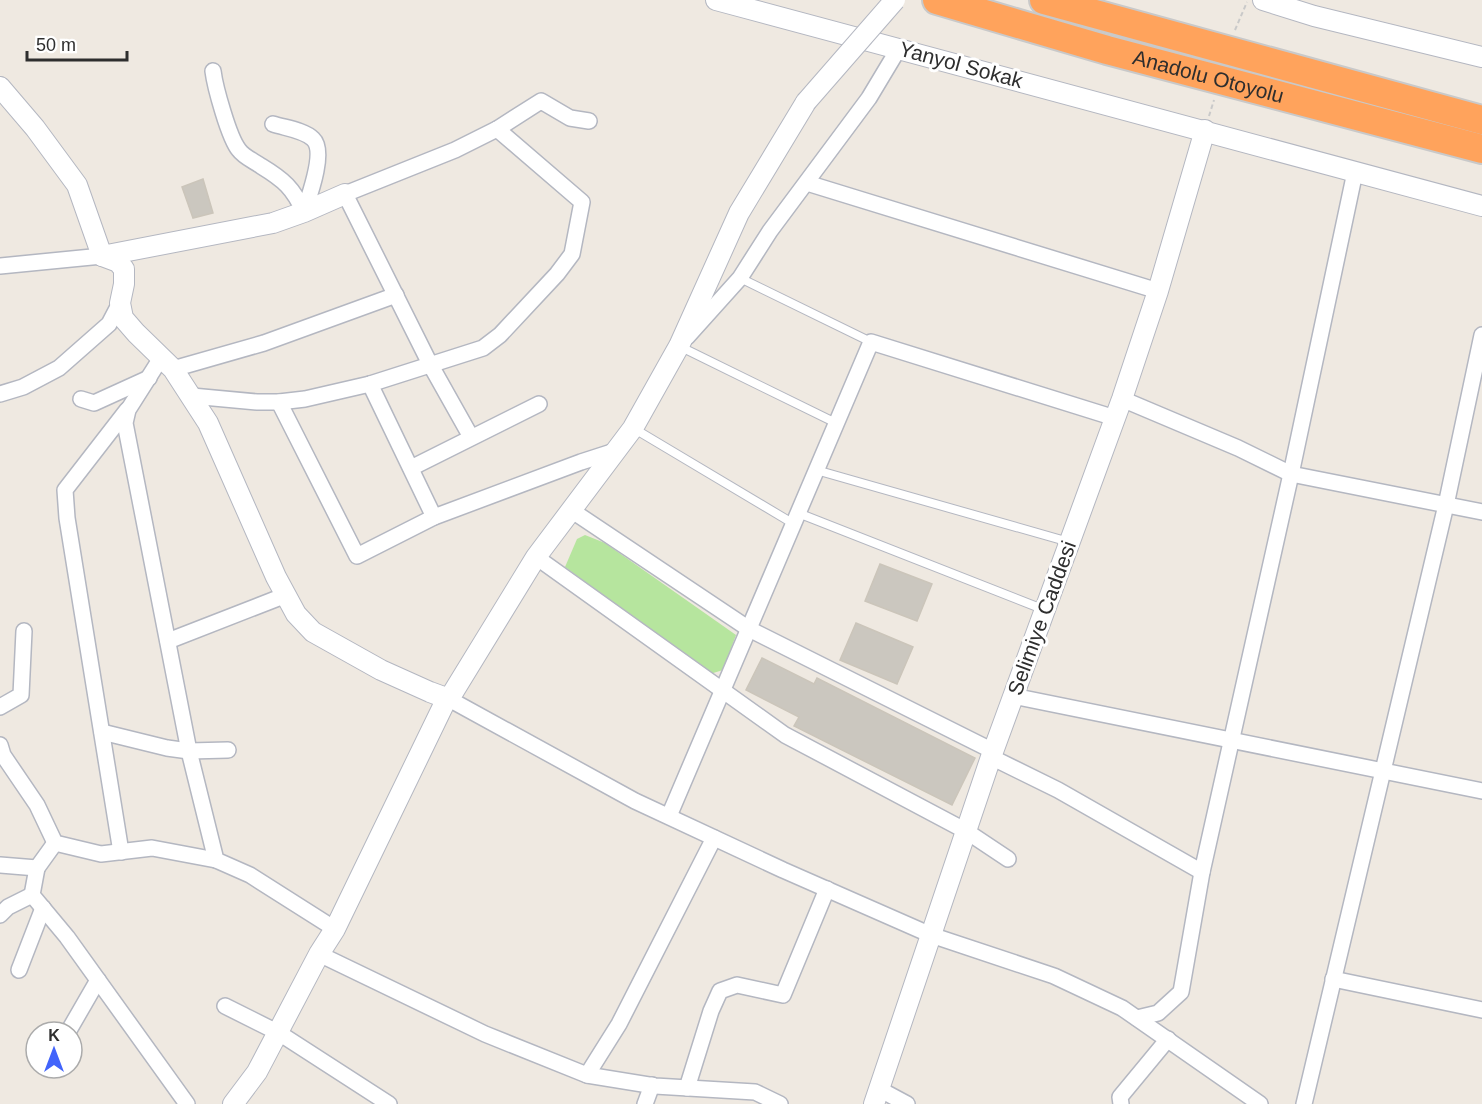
<svg xmlns="http://www.w3.org/2000/svg" width="1482" height="1104" font-family="Arial,sans-serif">
	<rect width="100%" height="100%" fill="#efe9e1"/>
	<!-- green -->
	<path fill="#b6e59e" d="M585 535 605 543 736 635 723 670 710 674 565 567 577 539Z"/>
	<!-- building -->
	<g fill="#cbc7bf" stroke="#cbc5ba" stroke-width="1.5">
		<path d="M203 179 213 213 193 218 182 187Z"/>
		<path d="M880 564 932 584 917 621 865 601Z"/>
		<path d="M856 623 913 647 897 684 840 660Z"/>
		<path d="M762 658 814 684 817 678 975 758 952 805 794 726 799 717 746 690Z"/>
	</g>
	<g fill="none" stroke-linecap="round" stroke-linejoin="round">
		<defs>
			<g id="service">
				<path d="M740 278 871 342"/>
				<path d="M681 347 836 423"/>
				<path d="M633 428 794 524"/>
				<path d="M816 470 1069 542"/>
				<path d="M798 513 1045 610"/>
			</g>
			<g id="minor">
				<path d="M213 71C215 87 229 138 239 150 244 157 254 161 261 166 284 180 293 188 304 212 309 197 326 151 313 139 304 130 285 128 273 124"/>
				<path d="M807 183 1158 291"/>
				<path d="M0 266 102 256"/>
				<path d="M687 337 740 278 770 231 869 98 899 48"/>
				<path d="M161 358 128 410 125 423 189 751 216 860 250 875 335 929"/>
				<path d="M173 369 264 343 396 295"/>
				<path d="M370 384 434 517"/>
				<path d="M0 394 23 387 59 368 109 324 120 303"/>
				<path d="M192 396 257 402H279L305 399 370 384 483 348 500 335 557 274 572 254 582 202 497 129"/>
				<path d="M81 399 94 403 149 378"/>
				<path d="M1122 399 1238 448 1291 474 1482 512"/>
				<path d="M279 402 357 556 434 517 581 462 615 451"/>
				<path d="M471 437 430 364 345 194 455 150 497 129 541 101 570 118 589 121"/>
				<path d="M411 468 539 404"/>
				<path d="M571 510 749 629 993 751"/>
				<path d="M536 557 785 735 966 831 1008 859"/>
				<path d="M168 641 286 595"/>
				<path d="M1013 696 1482 791"/>
				<path d="M449 699 635 801 783 870 931 935 1054 976 1122 1008 1260 1104"/>
				<path d="M0 707 21 695 24 631"/>
				<path d="M102 732 167 748 189 751 228 750"/>
				<path d="M0 745 3 755 37 805 55 843 101 854 152 848 216 860"/>
				<path d="M991 757 1058 790 1202 872"/>
				<path d="M669 816 871 342 1115 418"/>
				<path d="M121 852 67 518 65 490 127 410"/>
				<path d="M0 865 37 868 55 843"/>
				<path d="M37 868 32 895 67 937 187 1104"/>
				<path d="M0 915 8 907 32 895"/>
				<path d="M319 954 485 1034 587 1075 655 1086 755 1092 780 1104"/>
				<path d="M19 970 43 908"/>
				<path d="M1333 979 1482 1010"/>
				<path d="M225 1006 279 1033 389 1104"/>
				<path d="M1137 1018 1158 1013 1181 992 1202 872 1291 474 1355 172"/>
				<path d="M68 1032 98 980"/>
				<path d="M587 1075 619 1024 714 838"/>
				<path d="M687 1088 711 1011 720 991 737 985 783 995 827 889"/>
				<path d="M879 1089 907 1104"/>
				<path d="M645 1104 652 1085"/>
				<path d="M1121 1104 1120 1097 1168 1039"/>
				<path d="M1304 1104 1446 505 1482 335"/>
			</g>
			<g id="tertiary">
				<path d="M716 0 1482 206"/>
				<path d="M1263 0 1314 16 1482 57"/>
				<path d="M0 87 35 128 77 185 102 256 273 223 304 212 345 194"/>
				<path d="M102 256 118 262 124 269V284L120 303 123 318 136 333 173 369 208 423 276 577 296 614 313 632 381 670 430 692 449 699 536 557 633 428 679 346 739 213 806 102"/>
				<path d="M233 1104 257 1072 319 954 335 929 447 698"/>
				<path d="M874 1104 991 757 1122 399 1158 291 1205 130"/>
			</g>
			<g id="motorway">
				<path id="s1" d="M937 0 1107 50 1482 149"/>
				<path d="M1044 0 1482 120"/>
			</g>
		</defs>
		<!-- service casing -->
		<use href="#service" stroke="#b4b7c1" stroke-width="10"/>
		<!-- minor casing -->
		<use href="#minor" stroke="#b4b7c1" stroke-width="18"/>
		<!-- tertiary casing -->
		<use href="#tertiary" stroke="#b4b7c1" stroke-width="22"/>
		<!-- motorway casing -->
		<use href="#motorway" stroke="#c9c9c9" stroke-width="32"/>
		<!-- path -->
		<g stroke="#c9c9c9" stroke-width="2" stroke-dasharray="4.5 3" stroke-linecap="butt">
			<path d="M1235 30 1247 2"/>
			<path d="M1209 116 1214 100"/>
		</g>
		<!-- service -->
		<use href="#service" stroke="#fff" stroke-width="8"/>
		<!-- minor -->
		<use href="#minor" stroke="#fff" stroke-width="15"/>
		<!-- tertiary -->
		<use href="#tertiary" stroke="#fff" stroke-width="20"/>
		<!-- motorway -->
		<use href="#motorway" stroke="#ffa35c" stroke-width="28"/>
		<defs>
			<path id="tertiary-bridge" d="M806 102 895 0"/>
		</defs>
		<!-- tertiary-bridge casing -->
		<use href="#tertiary-bridge" stroke="#b4b7c1" stroke-width="22" stroke-linecap="butt"/>
		<!-- tertiary-bridge -->
		<use href="#tertiary-bridge" stroke="#fff" stroke-width="20"/>
	</g>
	<g text-anchor="middle" stroke-width="6" stroke-linejoin="round" paint-order="stroke">
		<!-- street labels -->
		<g font-size="21" fill="#2e2e2e" stroke="#fff">
			<text transform="translate(961 65) rotate(15)" y="7">Yanyol Sokak</text>
			<text dy="7" stroke="none"><textPath href="#s1" startOffset="282">Anadolu Otoyolu</textPath></text>
			<text transform="translate(1042 618) rotate(-70)" y="7">Selimiye Caddesi</text>
		</g>
	</g>
	<!-- north arrow -->
	<g transform="translate(54 1050)"><circle r="28" fill="#ffffff" stroke="#ababab" stroke-width="1.5"/>
	<path d="M0-4.5L10 22L0 15L-10 22Z" fill="#4264fb"/>
	<text y="-9" font-size="16" font-weight="bold" text-anchor="middle" fill="#2e2e2e">K</text>
	</g>
	<!-- scale -->
	<path d="M27 51v9h100v-9" fill="none" stroke="#2e2e2e" stroke-width="3"/>
	<text x="36" y="51" font-size="18" fill="#2e2e2e" stroke="#ffffff" stroke-width="4.5" paint-order="stroke">50 m</text>
</svg>
